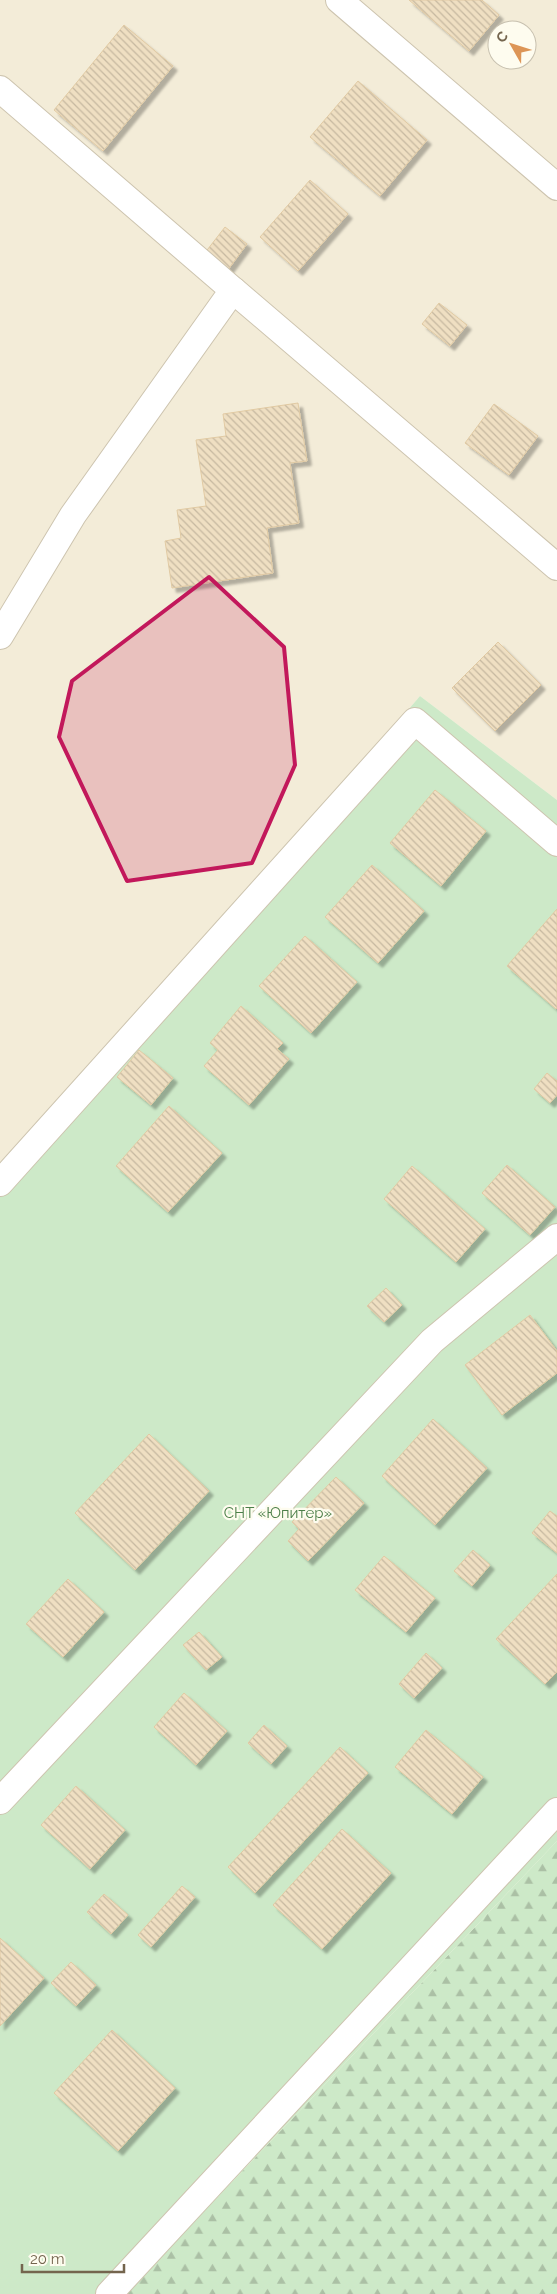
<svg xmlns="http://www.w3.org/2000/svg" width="557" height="2294" font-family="Raleway,sans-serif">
	<defs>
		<pattern id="forest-firs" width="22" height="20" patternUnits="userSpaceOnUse" patternTransform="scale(1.25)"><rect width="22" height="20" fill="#cde9c8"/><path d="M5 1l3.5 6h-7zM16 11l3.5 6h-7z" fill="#abc0a5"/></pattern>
		<pattern id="building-back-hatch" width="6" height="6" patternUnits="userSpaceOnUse" patternTransform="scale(1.25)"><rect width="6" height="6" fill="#efdfc2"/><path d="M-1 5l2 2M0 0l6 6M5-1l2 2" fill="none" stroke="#c6b8a0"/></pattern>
		<filter id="shadow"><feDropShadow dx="4.5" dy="4.5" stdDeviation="1" flood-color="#0004"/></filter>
	</defs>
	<rect width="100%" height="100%" fill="#fbf9e9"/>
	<!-- residential -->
	<path fill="#f3ecd8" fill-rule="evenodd" d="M0 0H557V800L420 696 0 1184ZM497 30H527V60H497Z"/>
	<!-- forest -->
	<path fill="url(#forest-firs)" d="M557 1841V2294H125Z"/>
	<!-- garden -->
	<path fill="#cde9c8" d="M420 696 557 800V1841L125 2294H0V1184Z"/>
	<!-- building -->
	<g fill="url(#building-back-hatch)" stroke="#e1caa3" filter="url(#shadow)">
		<path d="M409 0H482L499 15 469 51Z"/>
		<path d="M124 25 173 66 103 151 54 110Z"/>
		<path d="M358 81 427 140 380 196 310 137Z"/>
		<path d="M310 180 348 214 298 271 260 237Z"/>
		<path d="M225 227 247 244 227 271 204 254Z"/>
		<path d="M439 303 467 325 450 346 422 324Z"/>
		<path d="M298 403 307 461 290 463 299 523 267 528 273 573 172 588 165 541 181 538 177 510 206 506 196 440 226 436 223 414Z"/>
		<path d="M494 404 538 436 509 475 465 443Z"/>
		<path d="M498 642 541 685 495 731 452 688Z"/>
		<path d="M435 790 486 831 441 886 390 843Z"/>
		<path d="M372 865 424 911 378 963 325 917Z"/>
		<path d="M557 909V1008L556 1009 507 966Z"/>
		<path d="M305 936 357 982 311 1033 259 986Z"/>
		<path d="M241 1006 283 1043 277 1049 289 1059 249 1105 204 1066 218 1050 210 1043Z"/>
		<path d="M139 1050 173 1078 151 1105 117 1077Z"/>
		<path d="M547 1073 557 1081V1095L550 1103 534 1089Z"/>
		<path d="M169 1106 222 1153 168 1212 116 1166Z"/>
		<path d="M507 1165 555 1207 530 1235 482 1193Z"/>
		<path d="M412 1166 485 1229 456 1262 384 1199Z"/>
		<path d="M386 1288 402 1305 384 1322 367 1306Z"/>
		<path d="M530 1315 557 1351V1373L502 1415 465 1365Z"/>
		<path d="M433 1419 487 1468 435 1525 382 1476Z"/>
		<path d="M149 1434 209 1491 135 1570 75 1513Z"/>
		<path d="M336 1477 364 1503 308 1561 288 1541 299 1529 292 1522Z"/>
		<path d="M550 1511 557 1516V1553L532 1533Z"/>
		<path d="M473 1550 490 1565 472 1586 454 1571Z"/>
		<path d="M384 1556 435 1598 406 1632 355 1590Z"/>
		<path d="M557 1574V1672L545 1684 496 1639Z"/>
		<path d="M68 1579 104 1612 63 1657 26 1624Z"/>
		<path d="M199 1632 222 1657 206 1670 183 1645Z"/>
		<path d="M426 1653 442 1668 414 1698 399 1684Z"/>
		<path d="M184 1693 227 1731 196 1765 154 1727Z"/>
		<path d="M264 1725 287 1746 271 1764 248 1743Z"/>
		<path d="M426 1730 483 1777 452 1814 395 1767Z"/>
		<path d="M340 1747 368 1773 255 1893 228 1867Z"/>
		<path d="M76 1786 125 1830 90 1869 41 1825Z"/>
		<path d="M342 1829 391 1873 322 1949 273 1905Z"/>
		<path d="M182 1886 195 1897 151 1947 138 1935Z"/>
		<path d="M104 1894 128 1915 111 1934 87 1912Z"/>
		<path d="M0 1938 44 1978 0 2026Z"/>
		<path d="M71 1962 96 1985 76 2006 51 1983Z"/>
		<path d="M112 2030 175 2088 118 2151 54 2093Z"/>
	</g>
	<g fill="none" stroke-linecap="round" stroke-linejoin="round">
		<defs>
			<g id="minor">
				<path d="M339 0 557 187"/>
				<path d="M0 89 233 290 73 515 0 636"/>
				<path d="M233 290 557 567"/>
				<path d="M0 1183 415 721 557 843"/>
				<path d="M0 1801 432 1341 557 1237"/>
				<path d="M109 2294 557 1811"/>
			</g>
		</defs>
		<!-- minor casing -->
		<use href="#minor" stroke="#cdc4af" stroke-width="28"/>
		<!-- minor -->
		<use href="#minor" stroke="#fff" stroke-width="26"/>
	</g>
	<!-- marked area -->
	<path fill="#c2185b" fill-opacity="0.2" stroke="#c2185b" stroke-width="4" stroke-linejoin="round" d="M209 577 284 647 295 765 252 863 127 881 59 737 72 681Z"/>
	<g text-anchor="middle" stroke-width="4.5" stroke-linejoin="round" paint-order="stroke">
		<!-- park labels -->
		<g font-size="15" fill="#4c7f49" stroke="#fefcef">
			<text x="278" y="1518">СНТ «Юпитер»</text>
		</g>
	</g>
	<!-- north arrow -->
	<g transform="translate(512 45) rotate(309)"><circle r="24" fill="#fefcef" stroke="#c7c0af"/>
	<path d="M0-4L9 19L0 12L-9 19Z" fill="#dd9556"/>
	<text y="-8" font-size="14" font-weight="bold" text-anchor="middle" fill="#74654e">С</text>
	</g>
	<!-- scale -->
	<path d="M22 2264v8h102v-8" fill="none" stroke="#74654e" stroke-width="2.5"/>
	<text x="30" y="2264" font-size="15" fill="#74654e" stroke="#fefcef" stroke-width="4" paint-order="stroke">20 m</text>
</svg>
